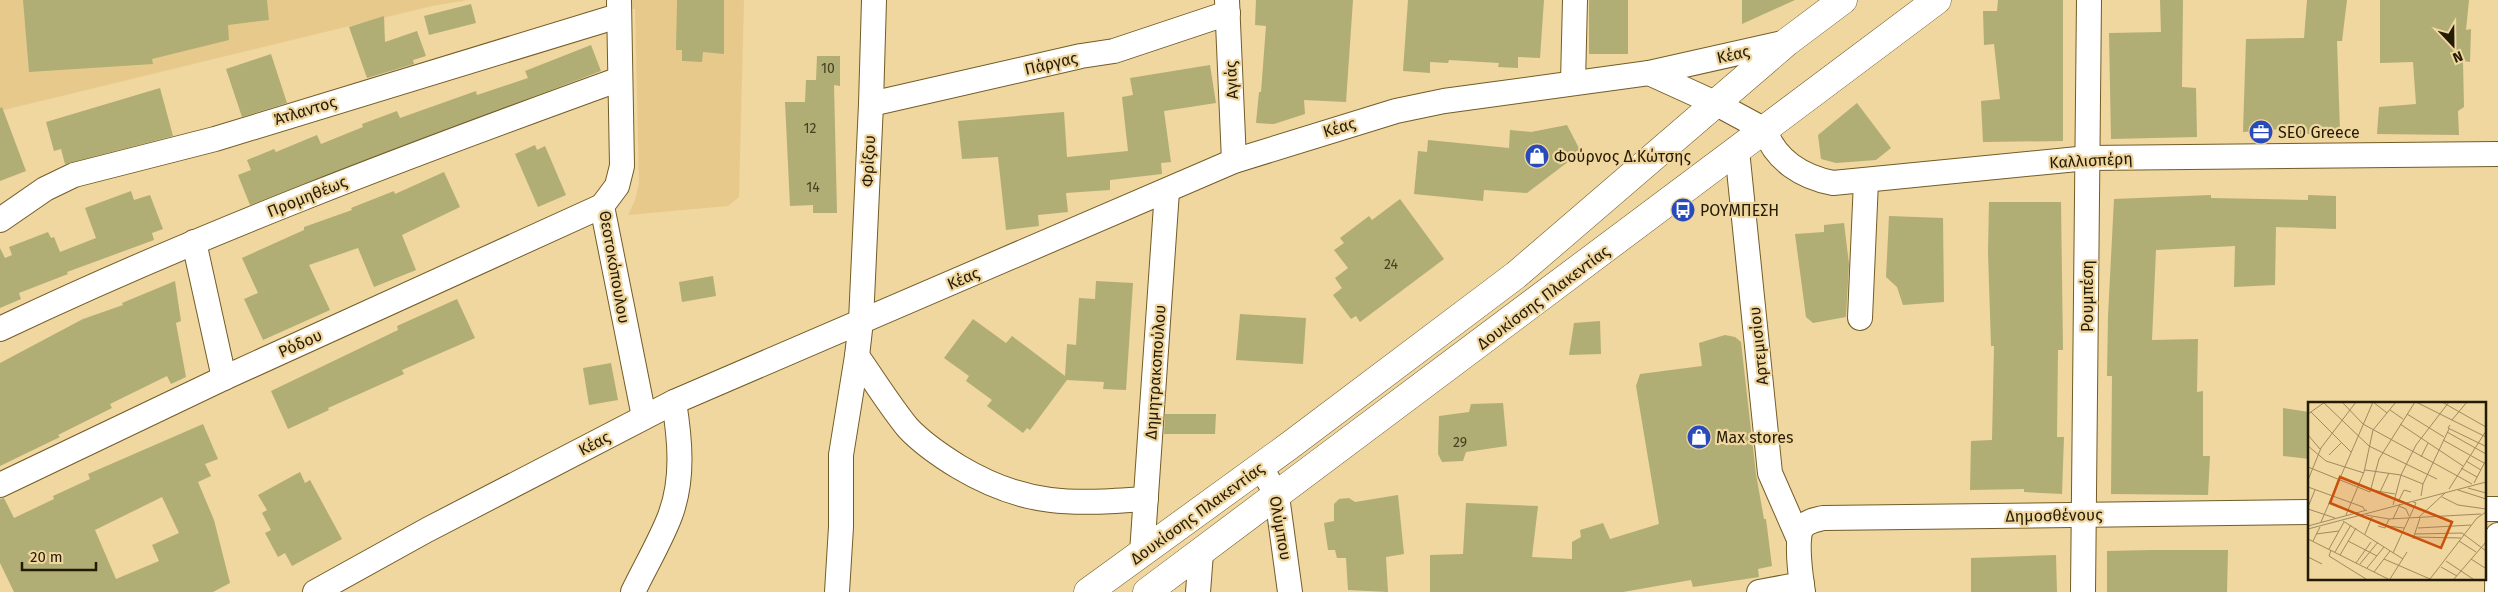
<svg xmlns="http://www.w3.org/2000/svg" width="2498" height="592" font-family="'Fira Sans',sans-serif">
	<rect width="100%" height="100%" fill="#f0d69f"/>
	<!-- built -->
	<g fill="#e7ca8b">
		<path d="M0 0H468L432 6 0 111Z"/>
		<path d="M610 0H744L739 197 728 206 628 215 635 200 639 183 635 9H610Z"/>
	</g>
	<!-- building -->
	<g fill="#b0ae74" fill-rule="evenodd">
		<path d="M23 0H267L269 20 228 25 229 40 152 59 153 64 29 72Z"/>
		<path d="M677 0H724V54L703 52 702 62 682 61V50H676Z"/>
		<path d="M1256 0H1353L1346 102 1304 100 1305 114 1274 124 1256 123 1259 92H1261L1266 26 1255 25Z"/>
		<path d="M1408 0H1544L1540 58 1518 57V68L1498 67 1499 63 1449 60 1448 63 1430 62V73L1403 71Z"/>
		<rect x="1589" y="0" width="39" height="54"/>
		<path d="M1742 0H1795L1742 24Z"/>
		<path d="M1998 0H2063V141L1983 142 1981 101 2000 99 1994 44 1984 45 1983 11H1997Z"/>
		<path d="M2160 0H2183L2182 87 2196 88 2197 137 2111 139 2109 33 2161 32Z"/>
		<path d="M2307 0H2347L2342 41H2337L2340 131 2297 135 2296 128 2243 132 2246 39 2304 38Z"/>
		<path d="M2380 0H2469L2466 30 2471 29 2470 62 2463 61 2464 107 2458 111 2459 135 2377 134 2379 107 2416 104 2413 62 2380 63Z"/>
		<path d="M471 4 476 23 429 35 424 16Z"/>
		<path d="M384 16 385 42 417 31 426 56 413 60 414 64 367 78 349 27Z"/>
		<path d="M591 45 601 71 250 205 238 175 251 170 247 160 274 149 276 152 317 135 321 144 363 127 362 124 397 111 400 118 476 91 477 95 528 78 525 71Z"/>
		<path d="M271 54 287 103 242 117 226 69Z"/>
		<path d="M817 56H840V86L834 85 837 213H813V205L790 206 785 102H805L806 80H816Z"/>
		<path d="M1210 65 1216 103 1164 111 1171 162 1161 163 1162 174 1110 180V190L1066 193 1068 212 1038 215 1039 226 1006 230 998 157 962 159 958 121 1064 112 1067 157 1128 151 1122 97 1133 95 1130 78Z"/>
		<path d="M160 88 173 136 65 164 61 149 54 151 46 122Z"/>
		<path d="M1857 103 1891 148 1876 160 1836 163 1821 159 1818 135Z"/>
		<path d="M2 107 26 171 0 181V108Z"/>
		<path d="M1567 125 1581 152 1527 193 1484 190 1483 201 1414 194 1418 151 1427 152 1428 140 1509 148 1510 130 1531 132Z"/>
		<path d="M535 145 537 150 545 146 566 195 538 207 515 154Z"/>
		<path d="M444 172 460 207 402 235 416 270 374 287 358 248 309 265 330 310 263 340 244 299 258 293 242 258 304 230V227L352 210 351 208 394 191 395 194Z"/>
		<path d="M131 191 134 200 150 195 163 229 152 233 154 240 67 272 68 274 19 293 21 299 0 308V248L5 258 12 255 9 247 48 232 51 238 54 237 60 252 96 238 85 208Z"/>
		<path d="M2211 195V198L2308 200V195L2336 196V229L2276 227 2275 285 2234 287 2235 246 2156 250 2152 340 2198 339 2197 392 2203 391V456H2210L2208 495 2111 494 2112 376H2107L2108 316 2114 199Z"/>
		<path d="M1400 199 1444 259 1360 322 1356 316 1351 319 1333 295 1342 288 1335 278 1348 268 1334 250 1344 243 1340 238 1369 216 1372 220Z"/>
		<path d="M1989 202H2061L2063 350H2058L2057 437H2064L2062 494 2024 492V489L1970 490 1971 441 1992 440 1994 346H1991L1988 252Z"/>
		<path d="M1889 216 1943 218 1944 302 1903 305 1897 287 1886 277Z"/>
		<path d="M1844 223 1849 264 1846 317 1813 323 1806 317 1795 234 1824 232V225Z"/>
		<path d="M713 276 716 296 682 302 679 282Z"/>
		<path d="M175 281 181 321 176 323 186 377 171 384 167 376 110 404 112 408 58 435 60 437 0 466V363L83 319 123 305 122 303Z"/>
		<path d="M1096 281 1133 283 1126 390 1103 389 1104 382 1067 380 1030 430 1027 428 1023 433 987 406 992 400 966 381 969 376 944 358 973 319 1006 343 1012 336 1065 376 1067 344 1076 345 1079 298 1095 299Z"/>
		<path d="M457 299 475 338 402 370 404 374 328 408 329 410 288 429 271 391 398 330 397 326Z"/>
		<path d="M1240 314 1306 318 1303 364 1236 360Z"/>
		<path d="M1600 321 1601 354 1569 355 1574 323Z"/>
		<path d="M1725 335 1735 337 1741 342 1756 474 1764 519H1766L1772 566 1758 569 1759 577 1693 587 1691 580 1623 592H1430V555L1463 554 1466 503 1538 506 1532 557 1572 559V542L1581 537 1580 530 1603 523 1610 539 1659 524 1636 386 1640 374 1702 366 1699 343Z"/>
		<path d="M611 363 618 400 589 405 583 368Z"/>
		<path d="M1503 403 1507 446 1466 452 1463 461 1442 462 1438 454 1439 416 1469 412 1471 404Z"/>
		<path d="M2283 408 2309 412V459L2283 456Z"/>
		<path d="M1165 414H1216L1215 434H1164Z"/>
		<path d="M203 424 218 459 205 464 211 476 198 482 214 520 230 583 213 592H14L0 563V499L4 498 14 518 54 499 53 496 90 479 88 474ZM162 497 179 533 152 545 159 561 116 579 95 530Z"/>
		<path d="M300 472 305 483 310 480 342 539 292 566 285 553 278 557 265 533 271 530 262 513 267 510 258 495Z"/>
		<path d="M1398 495 1404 554 1386 557 1388 592 1348 590 1346 558H1337L1335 550H1328L1324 523 1334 521V504L1339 499 1349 498 1355 502Z"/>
		<path d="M2151 550H2228L2227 592H2107V551Z"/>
		<path d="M2056 555 2057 592H1971V558Z"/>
	</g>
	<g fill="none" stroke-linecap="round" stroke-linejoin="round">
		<defs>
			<g id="minor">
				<path d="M1227 0 1234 161"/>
				<path d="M619 2 622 166 617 186 602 206 644 417"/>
				<path d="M1649 73 1715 103 1765 130C1775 160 1802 177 1833 183L2088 158 2498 154"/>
				<path d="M1573 82 1575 0"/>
				<path d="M871 104 1081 56 1114 51 1228 13"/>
				<path d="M1737 150 1770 473 1798 537"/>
				<path d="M0 220 45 189 74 175 215 139 618 16"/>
				<path d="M194 242 224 378"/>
				<path d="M1860 318 1866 181"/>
				<path d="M0 329C202 233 410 155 620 79"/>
				<path d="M857 356C874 380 890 406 908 428 923 444 941 456 959 467 1026 507 1072 504 1146 499"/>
				<path d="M1261 467 1277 496 1290 592"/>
				<path d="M0 485 224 378 602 206"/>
				<path d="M2484 509H2498"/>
				<path d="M1142 553 1167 191"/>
				<path d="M315 592 427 530 674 402 1234 161 1396 111 1444 101 1649 73 1787 42"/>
				<path d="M633 592C645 567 660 542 670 516 684 479 680 439 674 402"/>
				<path d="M837 592 841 527V455L857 356 861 321 871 104 874 0"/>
				<path d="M1198 592 1201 553"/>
				<path d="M1759 592 1802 584"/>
				<path d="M1803 592C1801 579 1795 538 1802 528 1807 521 1815 520 1823 518L2309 512"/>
				<path d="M2083 592 2089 0"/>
				<path d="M2497 592 2498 535"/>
			</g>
			<g id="major">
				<path d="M1088 592 1289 446 1516 275 1787 42 1843 0"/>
				<path d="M1147 592 1937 0"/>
			</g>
		</defs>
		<!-- minor casing -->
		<use href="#minor" stroke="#735c27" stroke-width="26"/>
		<!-- major casing -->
		<use href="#major" stroke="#735c27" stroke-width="29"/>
		<!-- minor -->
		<use href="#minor" stroke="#fff" stroke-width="24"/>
		<!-- major -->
		<use href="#major" stroke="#fff" stroke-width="28"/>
	</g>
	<!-- icons -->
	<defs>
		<symbol id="office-disc" viewBox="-11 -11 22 22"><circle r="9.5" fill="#284bbb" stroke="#f0d69f"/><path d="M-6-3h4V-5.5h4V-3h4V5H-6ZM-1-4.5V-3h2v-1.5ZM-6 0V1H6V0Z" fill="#fff"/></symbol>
		<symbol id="shop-disc" viewBox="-11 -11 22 22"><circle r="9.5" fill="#284bbb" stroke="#f0d69f"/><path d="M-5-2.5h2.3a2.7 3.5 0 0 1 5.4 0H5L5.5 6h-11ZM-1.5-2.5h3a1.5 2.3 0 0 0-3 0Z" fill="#fff"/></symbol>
		<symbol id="bus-disc" viewBox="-11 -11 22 22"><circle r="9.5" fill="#284bbb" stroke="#f0d69f"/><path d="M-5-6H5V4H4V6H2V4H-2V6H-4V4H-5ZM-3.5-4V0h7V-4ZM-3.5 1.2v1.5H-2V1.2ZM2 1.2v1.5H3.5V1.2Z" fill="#fff"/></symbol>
	</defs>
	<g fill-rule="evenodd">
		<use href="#office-disc" x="2247" y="118" width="28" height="28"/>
		<use href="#shop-disc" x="1523" y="142" width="28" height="28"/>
		<use href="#bus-disc" x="1669" y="196" width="28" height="28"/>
		<use href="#shop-disc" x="1685" y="423" width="28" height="28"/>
	</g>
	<g text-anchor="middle" stroke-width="4.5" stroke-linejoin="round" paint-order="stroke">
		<!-- number labels -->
		<g font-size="14" fill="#474021">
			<text x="828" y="73">10</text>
			<text x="810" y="133">12</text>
			<text x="813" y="192">14</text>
			<text x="1391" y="269">24</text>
			<text x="1460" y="447">29</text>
		</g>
		<!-- street labels -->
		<g font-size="16" fill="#241b05" stroke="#f0d69f">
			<text transform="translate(1733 54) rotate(-13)" y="6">Κέας</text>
			<text transform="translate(1051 63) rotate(-13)" y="6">Πάργας</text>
			<text transform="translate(1231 80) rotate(-93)" y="6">Αγιάς</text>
			<text transform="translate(305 110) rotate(-17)" y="6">Άτλαντος</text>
			<text transform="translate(1339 127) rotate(-17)" y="6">Κέας</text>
			<text transform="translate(2091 160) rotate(-3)" y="6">Καλλισπέρη</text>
			<text transform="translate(868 161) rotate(-87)" y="6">Φρίξου</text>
			<text transform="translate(307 196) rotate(-22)" y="6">Προμηθέως</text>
			<text transform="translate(615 267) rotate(80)" y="6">Θεοτοκόπουλου</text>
			<text transform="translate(963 278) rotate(-23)" y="6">Κέας</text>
			<text transform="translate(2087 296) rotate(-90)" y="6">Ρουμπέση</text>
			<text transform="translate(1543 297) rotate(-37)" y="6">Δουκίσσης Πλακεντίας</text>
			<text transform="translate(300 343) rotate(-24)" y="6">Ρόδου</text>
			<text transform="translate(1758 346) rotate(-96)" y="6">Αρτεμισίου</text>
			<text transform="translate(1155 372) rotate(-86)" y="6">Δημητρακοπούλου</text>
			<text transform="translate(594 443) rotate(-28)" y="6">Κέας</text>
			<text transform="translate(1197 513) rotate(-36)" y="6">Δουκίσσης Πλακεντίας</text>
			<text transform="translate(2054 515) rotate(-1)" y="6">Δημοσθένους</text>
			<text transform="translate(1281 528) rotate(80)" y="6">Ολύμπου</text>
		</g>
		<!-- poi labels -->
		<g font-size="16" fill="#241b05" stroke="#f0d69f" text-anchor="start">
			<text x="2278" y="138">SEO Greece</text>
			<text x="1554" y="162">Φούρνος Δ.Κώτσης</text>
			<text x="1700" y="216">ΡΟΥΜΠΕΣΗ</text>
			<text x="1716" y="443">Max stores</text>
		</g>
	</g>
	<!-- overview -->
	<g transform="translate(2308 402)">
		<rect width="178" height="178" fill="#f0d69f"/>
		<path fill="none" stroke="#9e8b61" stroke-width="1" d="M34 0 55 22 164 82M65 0 79 11M108 0 178 35M134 0 178 25M16 1 61 44 129 77M82 8 95 17M3 10 43 50M0 12 17 0M99 12 136 35M144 18 159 0M92 22 155 64M142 23 140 26 177 44M139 30 178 52M0 33 12 47M135 38 176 61M0 44 18 59 56 71M21 53 33 41M113 55 120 41M158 59 173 68M0 65 62 90 71 57 107 0M153 66 169 75M57 68 93 73 115 82M0 78 13 46 48 0M166 81 178 58M0 85 55 105 57 109M160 86 178 91M141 87 178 29M63 88 87 92M150 88 178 97M72 90 81 71M113 94 115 82 141 27M134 95 150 103 178 107M90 100 96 88 103 90M85 103 93 73 108 43 141 0M91 104 98 107 101 114M0 105 7 88M0 107 27 116M38 113 56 70 65 28 88 0M58 113 81 117 173 112M110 116 137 91M85 117 92 102M35 119 95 157M13 120 65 0M0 124 59 108M70 124 77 126 81 117M79 124 96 126M110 126 163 123M0 127 178 80M8 132 31 129M57 132 64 115M107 132 154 131 178 149M106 135 153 136M0 137 80 177M105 137 112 116M5 139 12 125M40 139 69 154M151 139 168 150M21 147 36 120M23 148 21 154 58 177M27 150 43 123M85 151 108 101 105 100M32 153 48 126M0 155 14 162M76 157 122 177M163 157 177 166M138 159 165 177M48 161 63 140M52 162 70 140M133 165 149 174M59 166 76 145M66 170 82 149M82 177 99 150M122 177 169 116 178 110M146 177 178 140"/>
		<path fill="#cb500b" fill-opacity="0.15" stroke="#cb500b" stroke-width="2.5" d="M32 75 144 120 133 146 22 101Z"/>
		<rect width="178" height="178" fill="none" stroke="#241b05" stroke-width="2.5"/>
	</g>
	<!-- north arrow -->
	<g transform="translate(2453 45) rotate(158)" stroke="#f0d69f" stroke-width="4" paint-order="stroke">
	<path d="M0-4L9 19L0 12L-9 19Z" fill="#241b05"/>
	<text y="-8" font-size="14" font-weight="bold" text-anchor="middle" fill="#241b05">N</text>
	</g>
	<!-- scale -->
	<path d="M22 562v8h74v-8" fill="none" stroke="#241b05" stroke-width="2.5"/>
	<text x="30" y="562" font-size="15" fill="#241b05" stroke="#f0d69f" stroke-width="4" paint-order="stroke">20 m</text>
</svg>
